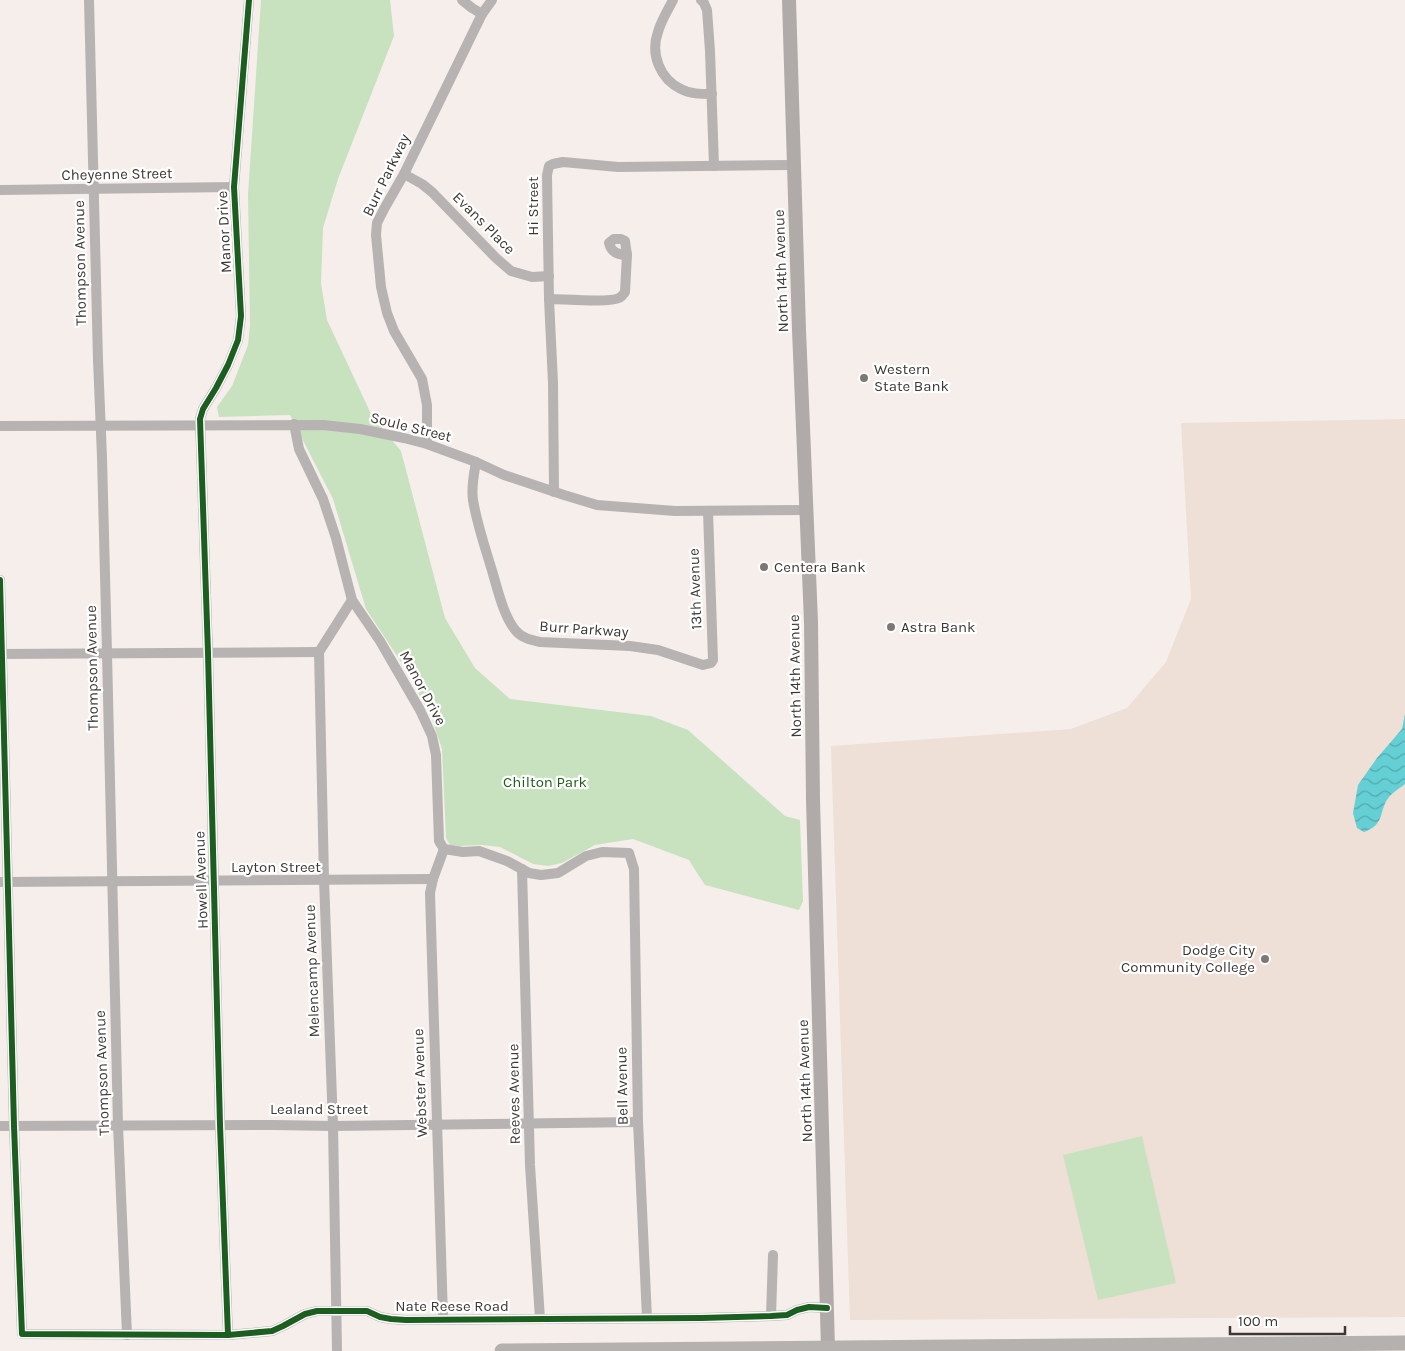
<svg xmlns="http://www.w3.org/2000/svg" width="1405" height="1351" font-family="Karla,sans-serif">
	<defs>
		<pattern id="water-waves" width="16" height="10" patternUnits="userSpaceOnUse" patternTransform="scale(1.25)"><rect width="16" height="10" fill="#64cfd4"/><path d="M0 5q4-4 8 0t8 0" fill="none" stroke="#54a9ad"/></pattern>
	</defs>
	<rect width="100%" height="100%" fill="#f6eeea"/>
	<!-- built -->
	<path fill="#eedfd7" d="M1405 419V1317L850 1320 831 746 1071 729 1127 708 1166 662 1191 599 1181 423Z"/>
	<!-- green -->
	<g fill="#c8e2c0">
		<path d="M261 0H390L394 36 338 179 323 228 321 283 327 320 372 416 401 451 445 618 475 668 510 699 651 716 688 730 785 816 800 820 803 901 799 910 705 885 697 873 689 860 633 839 595 845 562 863 548 866 533 864 500 847 482 845 459 846 450 845 446 838 442 749 432 719 407 671 366 609 333 499 290 415 219 417 217 407 232 386 248 345 250 325 248 195Z"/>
		<path d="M1142 1136 1176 1283 1098 1300 1063 1155Z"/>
	</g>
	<!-- water -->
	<path fill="url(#water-waves)" d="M1405 714V784C1400 788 1393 792 1389 797 1378 811 1386 824 1364 832L1357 828 1353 813 1358 785 1377 758 1402 729Z"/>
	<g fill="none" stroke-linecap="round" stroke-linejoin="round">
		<!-- minor -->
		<g stroke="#b7b3b2" stroke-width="10">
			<path d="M89 0 98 360 102 457 107 653 118 1125 127 1335"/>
			<path d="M462 0 472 8 482 14"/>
			<path d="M673 0C668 10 661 21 658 32 650 54 660 79 681 89 690 94 701 94 712 94"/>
			<path d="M701 0 704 3 707 10 710 51 714 166"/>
			<path d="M404 174 422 184 432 192 496 258 511 271 532 277 549 276"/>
			<path d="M0 190 234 187"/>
			<path d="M614 239H621L625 241 627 255C618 255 611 252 609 243Z"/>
			<path d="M549 299C563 299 610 303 619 298 623 296 623 295 625 292L627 255"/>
			<path d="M294 424 299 449 323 499 336 538 352 600 380 641 420 710 432 736 436 755 439 841 444 849 463 852 479 851 507 861 529 873 541 875 558 873 586 856 602 852 629 853 634 869 638 1122 647 1318"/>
			<path d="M0 426 323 425 360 429 404 438 427 444 476 462 504 475 564 495 597 505 675 511 806 510"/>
			<path d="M427 444V405L422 379 394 331 387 313 381 287 376 235 377 223 384 209 404 174 482 14 492 0"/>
			<path d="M476 462C474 474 471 487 473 500 477 525 486 550 493 574 498 591 504 617 516 631 522 638 531 640 540 642L630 646 658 650 703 665 711 663 713 660 708 511"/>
			<path d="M554 492 553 383 549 299 547 175 549 166 553 164 563 162 618 167 794 165"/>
			<path d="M0 580 14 1126 22 1334 228 1335 272 1331 283 1326 305 1314 317 1311H367L380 1317 391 1319 406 1320 701 1318 771 1316 787 1315 797 1310 809 1307 827 1308"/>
			<path d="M0 654 319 652"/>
			<path d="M522 869 530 1165 540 1319"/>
			<path d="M0 882 433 879"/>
			<path d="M0 1126 273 1125 333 1126 638 1122"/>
			<path d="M771 1316 773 1255"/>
			<path d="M443 1318 430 893 433 879 444 849"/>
			<path d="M228 1335 220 1125 208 653 200 419 203 409 216 388 228 365 238 340 241 316 234 187 249 0"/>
			<path d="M337 1351 333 1126 324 879 319 652 352 600"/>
		</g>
		<!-- major -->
		<path stroke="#b0aba9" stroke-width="14" d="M789 0 799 330 811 622 813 800 828 1349"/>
		<!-- highway -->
		<path stroke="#b5b1ae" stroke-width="15" d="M502 1351C803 1346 1104 1348 1405 1343"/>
		<defs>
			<g id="cycleway">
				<path d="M0 580 14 1126 22 1334 228 1335 272 1331 283 1326 305 1314 317 1311H367L380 1317 391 1319 406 1320 701 1318 771 1316 787 1315 797 1310 809 1307 827 1308"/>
				<path d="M228 1335 220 1125 208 653 200 419 203 409 216 388 228 365 238 340 241 316 234 187 249 0"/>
			</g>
		</defs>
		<!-- cycleway casing -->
		<use href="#cycleway" stroke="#fff" stroke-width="9"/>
		<!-- cycleway -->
		<use href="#cycleway" stroke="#1b5e20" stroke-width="6"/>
	</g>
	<!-- markers -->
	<g fill="#7e7874" stroke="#fff" stroke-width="2">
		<circle cx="864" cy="378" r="5"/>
		<circle cx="764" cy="567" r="5"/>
		<circle cx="891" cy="627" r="5"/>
		<circle cx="1265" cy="959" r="5"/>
	</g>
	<g text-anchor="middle" stroke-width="4.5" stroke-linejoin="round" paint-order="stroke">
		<!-- street labels -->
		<g font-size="15" fill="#3d3835" stroke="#fff">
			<text transform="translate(117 174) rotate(-1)" y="5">Cheyenne Street</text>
			<text transform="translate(386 175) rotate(-64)" y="5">Burr Parkway</text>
			<text transform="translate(533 206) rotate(-90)" y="5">Hi Street</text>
			<text transform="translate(484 223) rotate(45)" y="5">Evans Place</text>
			<text transform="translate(224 232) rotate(-93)" y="5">Manor Drive</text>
			<text transform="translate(80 263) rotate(-91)" y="5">Thompson Avenue</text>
			<text transform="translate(781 271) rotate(-92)" y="5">North 14th Avenue</text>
			<text transform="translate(411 427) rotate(14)" y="5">Soule Street</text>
			<text transform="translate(695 589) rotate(-92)" y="5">13th Avenue</text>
			<text transform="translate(584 629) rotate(4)" y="5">Burr Parkway</text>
			<text transform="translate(92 668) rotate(-91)" y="5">Thompson Avenue</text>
			<text transform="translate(795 676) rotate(-91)" y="5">North 14th Avenue</text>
			<text transform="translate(423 688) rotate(62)" y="5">Manor Drive</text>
			<text x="276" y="872">Layton Street</text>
			<text transform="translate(201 880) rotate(-92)" y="5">Howell Avenue</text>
			<text transform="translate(312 971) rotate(-92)" y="5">Melencamp Avenue</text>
			<text transform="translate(102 1073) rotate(-92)" y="5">Thompson Avenue</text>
			<text transform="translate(805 1081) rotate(-92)" y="5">North 14th Avenue</text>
			<text transform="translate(420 1083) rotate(-92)" y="5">Webster Avenue</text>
			<text transform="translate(622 1086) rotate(-91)" y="5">Bell Avenue</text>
			<text transform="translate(514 1094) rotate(-91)" y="5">Reeves Avenue</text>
			<text x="319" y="1114">Lealand Street</text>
			<text x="452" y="1311">Nate Reese Road</text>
		</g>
		<!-- poi labels -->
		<g font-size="15" fill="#3d3835" stroke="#fff" text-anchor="start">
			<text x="874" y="374">Western<tspan x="874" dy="17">State Bank</tspan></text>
			<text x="774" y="572">Centera Bank</text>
			<text x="901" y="632">Astra Bank</text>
			<text x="1255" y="955" text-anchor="end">Dodge City<tspan x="1255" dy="17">Community College</tspan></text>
		</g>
		<!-- park labels -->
		<g font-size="15" fill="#1b5c18" stroke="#fff">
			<text x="545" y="787">Chilton Park</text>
		</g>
	</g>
	<!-- scale -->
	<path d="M1230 1326v8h115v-8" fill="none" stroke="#3d3835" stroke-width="2.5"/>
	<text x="1238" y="1326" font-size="15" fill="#3d3835" stroke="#ffffff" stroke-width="4" paint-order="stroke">100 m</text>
</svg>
